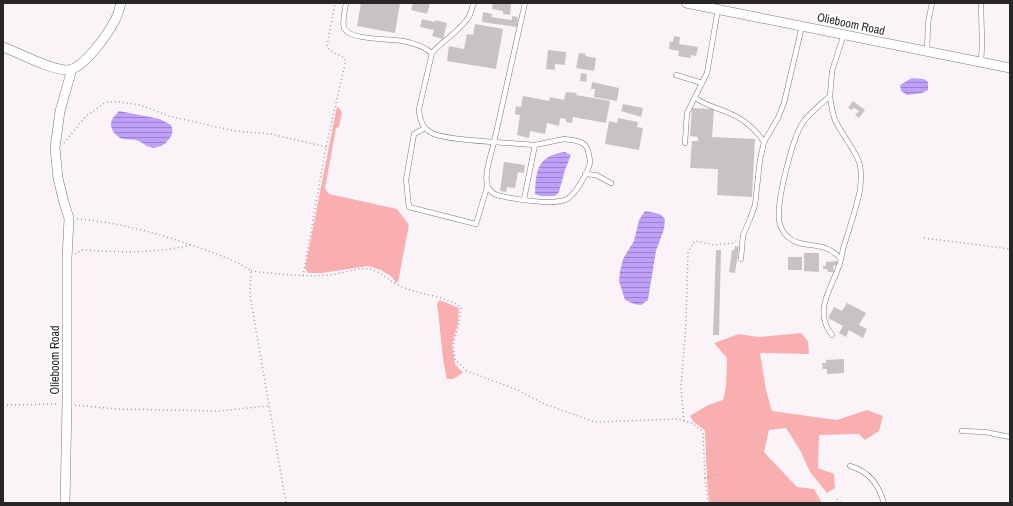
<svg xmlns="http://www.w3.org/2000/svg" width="1013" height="506" font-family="'Archivo Narrow',sans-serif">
	<defs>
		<pattern id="water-rules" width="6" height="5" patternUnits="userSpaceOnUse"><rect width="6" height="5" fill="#bfa0f9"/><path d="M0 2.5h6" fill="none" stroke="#9b82ca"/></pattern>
	</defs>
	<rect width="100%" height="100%" fill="#faf4f8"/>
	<!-- green -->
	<g fill="#f9afaf">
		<path d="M337 106 342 112 339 127 336 128 325 188 329 194 397 209 409 225 398 282 396 283 392 277 381 270 368 266 322 273H308L305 268Z"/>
		<path d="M440 300 459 308 458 323 452 345 455 364 463 373 453 379H447C441 355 441 329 437 304Z"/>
		<path d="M801 333 808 341 809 354 760 353 766 390 772 411 837 420 867 410 883 416 879 431 865 440 859 434 819 435 818 468 834 474 835 488 827 493 810 472 800 450 786 428 769 430 764 452 797 487 814 489 822 503H709L707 481 705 431 693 421 690 416 708 405 723 400 726 387 727 358 714 343 739 334 758 337Z"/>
	</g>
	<!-- water -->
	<g fill="url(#water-rules)">
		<path d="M912 78 924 79 928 82V90L922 93 907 95 901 91 900 85Z"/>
		<path d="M119 111 160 119 171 125C172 128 173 131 172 134 169 142 159 150 150 147 145 146 141 141 136 140 132 139 128 140 124 139 116 138 107 127 113 118 114 116 117 114 119 111Z"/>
		<path d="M565 152 571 155 565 170 559 192 555 196H541L535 194C536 170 537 156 565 152Z"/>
		<path d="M645 211 660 214 665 219 664 229 656 251 648 300 641 305 634 304 625 300 619 281 620 271 623 259 634 241 639 220Z"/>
	</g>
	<!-- building -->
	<g fill="#c8c2c3">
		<path d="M361 3H400L395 33 357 26Z"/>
		<path d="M413 3H430L427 14 411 10Z"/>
		<path d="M493 3H511L510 15 503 14V11L492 9Z"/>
		<path d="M483 12 492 14 491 17 512 20V16L518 17 517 27 482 22Z"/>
		<path d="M422 19 435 22V20L447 23 443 39 432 36 434 30 420 27Z"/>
		<path d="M475 24 503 29 496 69 447 61 449 46 464 49 467 34 473 35Z"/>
		<path d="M674 36 680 37 679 44 698 47 696 56 691 55V58L678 56 679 51 669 49 670 41 673 42Z"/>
		<path d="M548 50 566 52 565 65 555 64V70L546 69Z"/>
		<path d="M579 53 586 54 585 56 596 58 594 71 576 68Z"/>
		<path d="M581 73 587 74 586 82 580 81Z"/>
		<path d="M592 82 619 88 617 101 594 97 595 89H591Z"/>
		<path d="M566 92 577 93 576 95 610 101 606 123 573 117 572 123 566 122V119L560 118 559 126 547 123 545 134 530 131 529 138 517 135 520 115 515 114 516 106 521 107 523 96 549 101 550 97 564 100Z"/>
		<path d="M853 101 865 110 859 118 855 115 859 111 854 108 852 110 848 108Z"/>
		<path d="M623 104 643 108 641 117 621 111Z"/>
		<path d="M692 108 714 109 712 137 755 139 752 197 717 195 718 169 690 168 692 141H698V137L690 136Z"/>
		<path d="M618 118 638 122 637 127 643 128 639 150 605 144 609 121 617 123Z"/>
		<path d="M504 162 525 165 524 173 518 172 515 188 507 187 506 192 500 191Z"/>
		<path d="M735 246 739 247 735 273 729 272 732 250H734Z"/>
		<path d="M716 250H721L719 335H713Z"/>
		<path d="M804 253H819V272L804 271Z"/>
		<rect x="788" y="257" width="14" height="13"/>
		<path d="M837 261 838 265 833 266 834 272H828L827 269H823V266H826V262Z"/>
		<path d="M847 303 866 313 859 325 867 329 863 338 849 330 846 337 839 333 843 326 828 318 834 307 842 311Z"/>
		<path d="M844 359V373L827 374V369H823L822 363H826V360Z"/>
	</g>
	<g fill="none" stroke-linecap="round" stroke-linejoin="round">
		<defs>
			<g id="service">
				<path d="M346 3C345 10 342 21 344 28 348 40 391 39 403 41 414 43 423 46 432 53L419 109C419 119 423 129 432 133 443 139 480 141 494 142L525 3"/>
				<path d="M981 4 982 44 981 63"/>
				<path d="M927 52 928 23 932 3"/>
				<path d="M432 53C443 40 461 31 470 15 471 11 472 7 474 3"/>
				<path d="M676 75 702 83"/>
				<path d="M830 96C831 104 832 112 835 120 841 133 855 150 859 162 862 170 861 181 860 190 856 210 849 229 843 249 842 254 841 261 839 266 831 289 813 311 832 335"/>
				<path d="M695 98C704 104 714 107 724 111 741 117 754 127 764 142"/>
				<path d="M425 128 414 134 406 180 409 207 476 224 487 187"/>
				<path d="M564 139C570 140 580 140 585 145 588 148 590 158 590 163 588 172 576 194 567 199 554 206 513 199 497 195 477 189 491 157 494 142L535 145Z"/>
				<path d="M685 143 687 113 707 73 718 9"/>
				<path d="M585 174 596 175 611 183"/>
				<path d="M524 199 535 145"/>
				<path d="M840 258C823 239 802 250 788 237 783 233 779 225 779 219 777 200 792 140 802 124 809 113 820 105 830 96L832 71 844 34"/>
				<path d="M741 259 743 235 750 219 755 205 760 160 764 142 778 118 784 103 802 26"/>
				<path d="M962 431 985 432 1010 437"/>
				<path d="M850 466C870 472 878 484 884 503"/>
			</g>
			<g id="minor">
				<path d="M686 3 1010 68"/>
				<path d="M3 47C20 53 50 70 67 70 83 70 108 34 115 20 118 15 119 9 121 3"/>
				<path d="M65 503 67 404V259L69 218 64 203 58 178 55 148 60 111 72 69"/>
			</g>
		</defs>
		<!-- service casing -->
		<use href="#service" stroke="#7d787b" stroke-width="5.5"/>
		<!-- minor casing -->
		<use href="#minor" stroke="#7d787b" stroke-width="10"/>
		<!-- path -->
		<g stroke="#a19d9f" stroke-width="1.5" stroke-dasharray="1 3" stroke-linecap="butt">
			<path d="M64 143 85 117 106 102H120L140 105 169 116 235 131 271 134 326 147"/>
			<path d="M77 219C120 222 163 235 203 249 221 256 235 260 251 271L250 295 286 503"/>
			<path d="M924 238 1010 249"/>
			<path d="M75 254 82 250C119 252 155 254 191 245"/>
			<path d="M251 271C278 274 302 277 330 275 340 274 360 267 369 269 380 271 388 280 398 285 417 295 442 294 461 307L459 323 453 345 455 359 467 371 518 390 542 403 595 422 678 419 692 423 703 432 705 478"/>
			<path d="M303 276 326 147 345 64V59C339 53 331 54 327 46L335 3"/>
			<path d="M3 405 59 404"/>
			<path d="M75 405 116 409 219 411 268 406"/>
			<path d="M684 421 681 388 686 323 688 252 695 241 715 245 734 243 736 241"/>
			<path d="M837 499 841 503"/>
			<path d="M708 503 705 478 718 474"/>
		</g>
		<!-- service -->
		<use href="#service" stroke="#fff" stroke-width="4.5"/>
		<!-- minor -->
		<use href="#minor" stroke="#fff" stroke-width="9"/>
	</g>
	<g text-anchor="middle" stroke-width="4" stroke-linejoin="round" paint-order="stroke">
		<!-- street labels -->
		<g font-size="12" fill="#282627" stroke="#fff">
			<text transform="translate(851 24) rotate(12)" y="4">Olieboom Road</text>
			<text transform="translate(55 360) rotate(-90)" y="4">Olieboom Road</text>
		</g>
	</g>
	<!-- border -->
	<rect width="1013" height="506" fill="none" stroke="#282627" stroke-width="8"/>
</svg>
